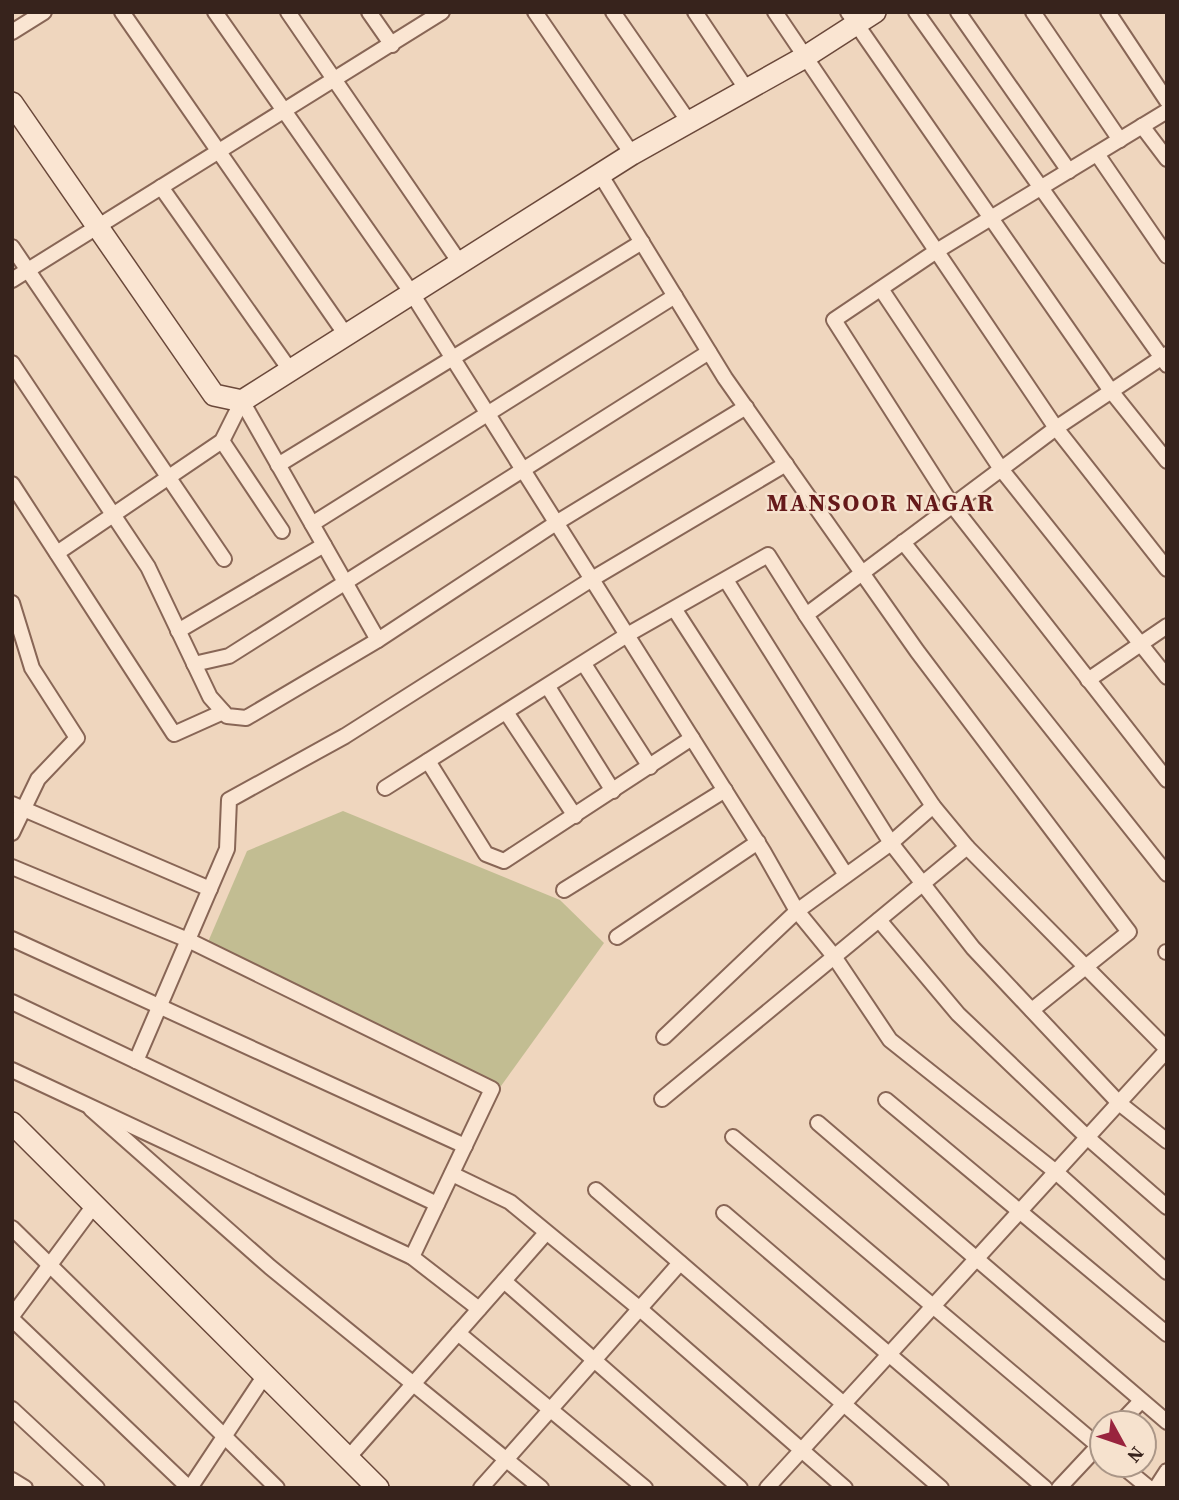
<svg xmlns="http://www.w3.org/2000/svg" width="1179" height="1500" font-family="'Source Serif 4',serif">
	<rect width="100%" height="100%" fill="#efd6be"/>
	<!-- cemetery -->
	<path fill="#c2bd92" d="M343 811 560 900 604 943 501 1086 208 942 247 851Z"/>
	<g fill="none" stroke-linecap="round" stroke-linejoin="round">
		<defs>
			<g id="street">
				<path d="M122 12 346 335"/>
				<path d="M215 12 411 292 763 851 797 911 833 955 890 1040 1056 1172 1167 1272"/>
				<path d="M288 12 460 263"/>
				<path d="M369 12 392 45"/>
				<path d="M535 12 632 154"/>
				<path d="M613 12 689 122"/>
				<path d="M695 12 747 90"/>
				<path d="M775 12 1056 428 1167 569"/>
				<path d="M848 12 1111 391 1167 461"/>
				<path d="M916 12 1167 365"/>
				<path d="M958 12 1069 171"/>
				<path d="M1033 12 1120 140"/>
				<path d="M1108 12 1167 101"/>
				<path d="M12 32 44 12"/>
				<path d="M1167 111 935 252 834 320 952 505 1167 780"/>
				<path d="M1142 126 1167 159"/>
				<path d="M1097 154 1167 256"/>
				<path d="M600 174 725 378 917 651 1129 932 1032 1010"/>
				<path d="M161 187 290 370"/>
				<path d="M12 247 224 559"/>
				<path d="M12 280 442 12"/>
				<path d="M881 289 1001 469 1167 677"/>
				<path d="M1167 354 1056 428 806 615 933 806 967 847 1167 1049"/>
				<path d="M12 363 148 567 210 697 227 716 246 718 378 640"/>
				<path d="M242 401 378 640 556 523 746 407"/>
				<path d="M222 441 282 531"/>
				<path d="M278 465 642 242"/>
				<path d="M12 484 174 734 223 712"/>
				<path d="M312 524 675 296"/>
				<path d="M903 542 1167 874"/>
				<path d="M57 553 222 441 242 401"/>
				<path d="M726 580 891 843 973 948 1119 1103 1167 1141"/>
				<path d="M12 603 32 668 77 738 38 779 12 833"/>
				<path d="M675 610 846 875"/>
				<path d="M178 631 324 545"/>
				<path d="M194 664 229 656 709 352"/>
				<path d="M584 664 650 767"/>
				<path d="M1088 680 1167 626"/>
				<path d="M548 687 613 791"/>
				<path d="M506 712 575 816"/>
				<path d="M428 761 486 854 504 861 692 738"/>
				<path d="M385 788 627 635 768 555 806 615"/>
				<path d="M12 804 210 889"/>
				<path d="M12 867 188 940 492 1089 412 1257"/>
				<path d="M564 890 725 790"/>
				<path d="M879 920 958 1014 1088 1138 1167 1207"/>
				<path d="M617 937 758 842"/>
				<path d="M12 939 465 1146"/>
				<path d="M1166 952H1167"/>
				<path d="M12 1002 437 1204"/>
				<path d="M664 1037 797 911 891 843 933 806"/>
				<path d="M136 1061 227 849 229 800 345 736 592 579 786 464"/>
				<path d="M12 1070 412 1257 479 1309"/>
				<path d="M662 1099 967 847"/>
				<path d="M886 1100 1167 1334"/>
				<path d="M91 1109 270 1267 541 1488"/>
				<path d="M818 1123 1167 1422"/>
				<path d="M733 1137 1102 1449"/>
				<path d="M452 1174 510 1202 640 1309 845 1488"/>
				<path d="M596 1190 941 1488"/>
				<path d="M724 1213 1045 1488"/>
				<path d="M12 1228 277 1488"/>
				<path d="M504 1281 740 1488"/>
				<path d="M12 1316 95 1204"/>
				<path d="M12 1319 189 1488"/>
				<path d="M458 1333 645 1488"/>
				<path d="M12 1409 97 1488"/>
				<path d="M1120 1423 1141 1401"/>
				<path d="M348 1458 546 1233"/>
				<path d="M1121 1465 1149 1488"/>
				<path d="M12 1480 25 1488"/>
				<path d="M190 1488 265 1375"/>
				<path d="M481 1488 680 1263"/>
				<path d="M767 1488 1167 1050"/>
				<path d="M1059 1488 1102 1442"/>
				<path d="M1156 1488 1167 1471"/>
			</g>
			<g id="secondary">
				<path d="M12 103 214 395 242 401 632 154 805 57 875 12"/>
				<path d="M12 1123 378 1488"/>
			</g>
		</defs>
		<!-- street casing -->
		<use href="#street" stroke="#886656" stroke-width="18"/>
		<!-- secondary casing -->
		<use href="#secondary" stroke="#6a483a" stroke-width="24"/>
		<!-- street -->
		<use href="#street" stroke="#fae5d2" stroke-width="14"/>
		<!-- secondary -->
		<use href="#secondary" stroke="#fae5d2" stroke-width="21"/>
	</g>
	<g text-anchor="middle" stroke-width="5" stroke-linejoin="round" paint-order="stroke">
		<!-- district labels -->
		<g font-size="24" font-weight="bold" letter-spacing="2" fill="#65191a" stroke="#f6e2ce">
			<text x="881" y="511">MANSOOR NAGAR</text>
		</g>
	</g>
	<!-- border -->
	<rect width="1179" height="1500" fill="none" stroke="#37231c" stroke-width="28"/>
	<!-- north arrow -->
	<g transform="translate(1123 1444) rotate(130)"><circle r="33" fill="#f6e2ce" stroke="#aa9687" stroke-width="2"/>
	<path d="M0-5L12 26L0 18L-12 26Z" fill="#99243e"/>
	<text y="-10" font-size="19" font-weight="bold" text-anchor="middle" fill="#37231c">N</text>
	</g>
</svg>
